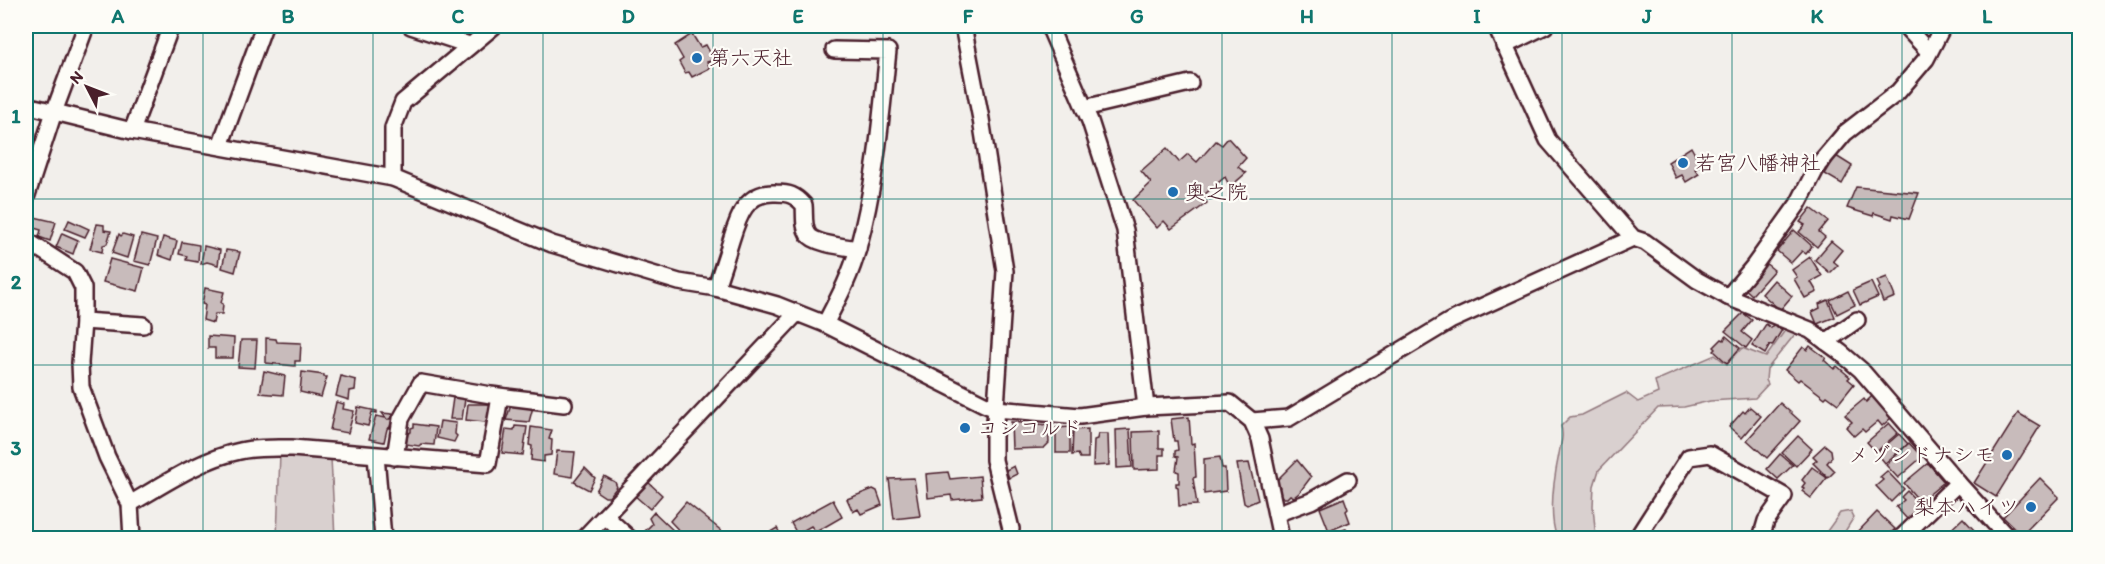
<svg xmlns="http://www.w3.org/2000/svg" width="2105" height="564" font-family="Itim,'Klee One',sans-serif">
	<rect width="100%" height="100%" fill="#f2efeb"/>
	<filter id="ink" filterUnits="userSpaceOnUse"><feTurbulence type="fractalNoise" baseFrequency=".0167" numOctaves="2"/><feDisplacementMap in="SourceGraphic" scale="12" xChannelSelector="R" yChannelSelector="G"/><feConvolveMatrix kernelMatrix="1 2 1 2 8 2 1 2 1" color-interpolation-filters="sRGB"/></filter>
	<g filter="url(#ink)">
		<!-- green -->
		<g fill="#d9d0cf" stroke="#92787d" stroke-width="1.5">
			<path d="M1786 329 1796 333 1767 369 1766 380 1768 384 1755 398 1710 401 1684 407 1658 408 1599 470 1594 486 1593 506 1595 529 1597 538H1557C1548 515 1554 478 1559 454 1561 442 1564 437 1561 426L1570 417 1582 415 1626 393 1638 402 1658 393 1655 381 1715 355 1727 364 1742 348 1766 357Z"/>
			<path d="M280 453 331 458 335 538H277Z"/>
			<path d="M1851 511 1854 517 1841 538H1822L1840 513Z"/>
		</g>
		<!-- building -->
		<g fill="#c8bbbb" stroke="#4a1f2b" stroke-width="1.5">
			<path d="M692 34 700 47 706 45 714 60 707 62 710 68 692 77 689 72 685 73 679 62 683 59 675 45Z"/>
			<path d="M1228 138 1246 158 1238 167 1246 173 1230 187 1225 177 1204 195 1207 203 1171 229 1164 221 1157 228 1133 200 1151 183 1141 171 1167 148 1179 162 1188 154 1197 162 1216 141 1222 145Z"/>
			<path d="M1691 147 1701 165 1695 169 1699 174 1686 182 1682 175 1676 178 1668 162Z"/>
			<path d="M1836 156 1852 166 1842 184 1825 174Z"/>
			<path d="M1856 187 1919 193 1909 219 1893 215 1892 219 1874 213 1873 216 1847 208Z"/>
			<path d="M1811 208 1828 221 1819 232 1825 237 1817 247 1799 232 1805 225 1800 222Z"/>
			<path d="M30 216 56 222 50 241 39 237 41 230 27 226Z"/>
			<path d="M69 220 89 229 85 237 65 229Z"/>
			<path d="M97 224 104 225V230L111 231 107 244 103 245 102 252 90 249Z"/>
			<path d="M1794 230 1812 246 1806 254 1802 251 1791 263 1777 251Z"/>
			<path d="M62 233 78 240 73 254 56 247Z"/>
			<path d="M119 234 121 236 123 234 133 237 127 258 112 253Z"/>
			<path d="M141 235 157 239 150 265 134 261Z"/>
			<path d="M163 237 177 241 172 260 158 255Z"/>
			<path d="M1831 241 1842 250 1833 261 1838 265 1830 273 1815 260Z"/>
			<path d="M182 242 199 245 198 262 186 260 187 256 179 254Z"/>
			<path d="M204 246 220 250 218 265 207 262 201 264Z"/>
			<path d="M226 250 240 252 235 272 222 268Z"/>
			<path d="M1810 257 1822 276 1811 282 1817 292 1805 298 1794 279 1797 277 1792 270Z"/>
			<path d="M110 259 144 268 138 291 103 282Z"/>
			<path d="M1764 262 1774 270 1752 295 1742 286Z"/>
			<path d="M1887 277 1895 297 1883 302 1878 289 1880 287 1877 281Z"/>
			<path d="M1774 280 1792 296 1780 310 1762 294Z"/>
			<path d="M1871 282 1878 297 1860 305 1853 290Z"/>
			<path d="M205 288 224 292 221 303 223 304 222 314H215L213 323 203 320 205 305 202 304Z"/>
			<path d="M1848 291 1855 305 1837 314 1830 300Z"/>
			<path d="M1828 300 1835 317 1817 324 1812 312 1820 308 1819 304Z"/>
			<path d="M1743 313 1752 320 1742 332 1752 340 1746 348 1725 331Z"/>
			<path d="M1766 324 1771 328 1773 324 1782 330 1772 346 1770 345 1765 354 1752 346Z"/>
			<path d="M208 336 234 338 233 358H215V348H208Z"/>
			<path d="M1726 336 1740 348 1727 363 1714 351 1716 349 1714 347 1722 339 1724 340Z"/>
			<path d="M266 338 276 339 277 342 301 343 300 361H295V366L266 363Z"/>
			<path d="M241 340H257L255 368 238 367Z"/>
			<path d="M1810 346 1826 358 1824 360 1834 369 1837 366 1850 377 1848 379 1854 384 1838 404 1827 396 1825 398 1800 379 1798 381 1785 370 1803 347 1807 350Z"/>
			<path d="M264 371 285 376 283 395 260 393Z"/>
			<path d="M302 372 324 375V377H327L321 397 300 392Z"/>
			<path d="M341 376 356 380 355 390 350 391 349 400 336 396Z"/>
			<path d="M1872 396 1891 418 1882 426 1878 421 1865 432 1862 429 1854 436 1846 427 1852 422 1845 415 1864 399 1866 402Z"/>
			<path d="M453 398 465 399 462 419H450Z"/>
			<path d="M336 402 344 404 343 409 354 411 348 433 330 430Z"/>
			<path d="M1780 403 1800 421 1767 458 1747 440Z"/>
			<path d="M468 404H490V415L485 422 466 420Z"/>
			<path d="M511 405 533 407 529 422 506 420Z"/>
			<path d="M358 407 377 411V413L372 412 368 426 355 423Z"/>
			<path d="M1750 407 1761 416 1742 438 1729 427 1743 411 1745 413Z"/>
			<path d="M382 413 392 414V417L389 419H392L390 427 387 429 384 442 369 439 376 416 386 418Z"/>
			<path d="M2018 413 2040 426 1996 497 1974 483Z"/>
			<path d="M1189 417 1191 444 1194 443 1196 477 1193 478 1197 505 1179 506 1178 487 1176 486V483H1179V472L1176 471 1178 457 1175 456V451L1178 450 1177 441H1174L1171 419Z"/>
			<path d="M440 421 456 423 455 434 457 436 454 442 437 438Z"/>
			<path d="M1011 422 1048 425 1049 443 1044 448 1012 449Z"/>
			<path d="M1889 423 1898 433 1876 452 1867 442Z"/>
			<path d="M414 424 436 427 434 445 421 444 419 446 406 444 408 433 411 432V428L414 427Z"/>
			<path d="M515 426 527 427 523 455 502 453 506 429 514 430Z"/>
			<path d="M531 427 552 430 549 439 552 440 551 455 544 456V462L531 460 532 446 529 445Z"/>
			<path d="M1070 427V453H1056V428Z"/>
			<path d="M1088 429V458H1080L1078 454 1072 455 1073 430Z"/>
			<path d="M1130 429 1132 467 1117 468 1116 430Z"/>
			<path d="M1159 431V448H1164V455H1159V469L1134 470 1133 432Z"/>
			<path d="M1098 434H1108L1109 465 1093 466 1094 440 1097 439Z"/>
			<path d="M1899 434 1908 444 1885 463 1877 453Z"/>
			<path d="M1798 436 1812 449 1796 466 1782 453Z"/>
			<path d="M1909 443 1922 457 1898 478 1886 465Z"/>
			<path d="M1825 445 1831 450 1832 457 1827 463 1835 471 1828 478 1813 463 1817 460 1813 456Z"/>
			<path d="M557 451 575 452 572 477 554 474Z"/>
			<path d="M1780 454 1793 465 1778 479 1767 469Z"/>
			<path d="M1220 457 1222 468H1225L1226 491 1204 494V459Z"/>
			<path d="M1297 460 1311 477 1299 493 1294 497 1290 495 1287 498H1284L1276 492 1280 487 1275 482Z"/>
			<path d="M1249 463 1258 500 1247 505 1244 503 1237 464Z"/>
			<path d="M1928 463 1944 482 1920 502 1904 483Z"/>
			<path d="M1014 466 1017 474 1009 478 1006 470Z"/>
			<path d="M1812 467 1827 478 1811 498 1802 491 1804 488 1802 487 1805 483 1802 480Z"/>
			<path d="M585 468 595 478 589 490 574 482Z"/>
			<path d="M1887 471 1904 489 1891 502 1876 486 1883 480 1880 477Z"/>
			<path d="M948 472 950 479 980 476 982 497 952 500 951 495 928 498 926 474Z"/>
			<path d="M604 476 615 482 617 487 609 497H605L596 491Z"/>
			<path d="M914 478 920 516 894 519 889 479Z"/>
			<path d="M2040 478 2059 497 2022 535 2003 517Z"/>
			<path d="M647 481 662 495 650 509 634 495Z"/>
			<path d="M873 489 877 491 882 505 861 514 858 509 853 512 847 499Z"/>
			<path d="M1907 491 1921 506 1907 519 1896 507 1904 500 1901 497Z"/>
			<path d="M1344 498 1348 509 1346 511 1350 522 1329 531 1320 508Z"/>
			<path d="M833 500 842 517 816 532 811 526 797 534 791 523Z"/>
			<path d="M686 502 723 532 717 538H686L670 521Z"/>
			<path d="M654 512 678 535 675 538H644L641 535 652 524 649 518Z"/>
			<path d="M1877 512 1895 529 1886 538H1852Z"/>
			<path d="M1963 518 1974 530 1966 538H1930L1937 532 1942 538Z"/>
			<path d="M777 528 782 537 763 538 762 537Z"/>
			<path d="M1346 529 1348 533 1353 531 1356 538H1333L1331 533Z"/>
		</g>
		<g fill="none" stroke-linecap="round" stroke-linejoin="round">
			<defs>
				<g id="minor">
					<path d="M411 26 469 45"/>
					<path d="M963 26 981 119 1005 271 994 437V460L1011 529 1009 538"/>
					<path d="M1049 26 1090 121 1125 230 1146 407"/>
					<path d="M1496 26 1548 140 1633 238 1645 242 1697 280 1728 297 1810 330 1840 352 1861 370 1958 483 2008 538"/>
					<path d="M1905 26 1929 52"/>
					<path d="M1504 46 1545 26"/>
					<path d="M26 105 132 131 393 178 552 244 679 282 716 288 777 305 825 324 984 404 996 409 1080 416 1146 407 1230 403 1252 421 1260 439 1281 538"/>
					<path d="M1084 108 1190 83"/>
					<path d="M132 131 171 26"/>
					<path d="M220 146 264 26"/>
					<path d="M393 178V128L403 102 494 26"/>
					<path d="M26 198 54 112 86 26"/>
					<path d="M26 240 75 272 83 288V321L80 363 81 387 107 457 130 504 132 538"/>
					<path d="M716 288C720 274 725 261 729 247 737 222 743 191 776 193 789 193 795 195 804 205 805 214 803 226 808 234 814 244 846 247 858 249"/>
					<path d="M1728 297 1753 267 1798 204 1818 165 1845 133 1898 92 1926 59 1943 26"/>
					<path d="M83 321 143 325"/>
					<path d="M825 324C838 299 851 275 858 248 876 183 881 117 888 51L834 50"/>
					<path d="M1826 342 1857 320"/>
					<path d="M1252 421 1289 418 1450 321 1633 238"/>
					<path d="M376 456 383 538"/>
					<path d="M395 457 401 419 421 383 491 395 564 404"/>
					<path d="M130 504C164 484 201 459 240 451 257 447 275 448 292 448L488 464 500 397"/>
					<path d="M1276 514 1311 501 1348 480"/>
					<path d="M605 516 629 538"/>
					<path d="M584 538 797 313"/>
					<path d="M1637 538 1689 457 1710 454 1784 496 1766 521 1761 538"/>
					<path d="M1901 538 1958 483"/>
				</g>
			</defs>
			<!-- minor casing -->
			<use href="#minor" stroke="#4a1f2b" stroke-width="20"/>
			<!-- minor -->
			<use href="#minor" stroke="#fdfcf7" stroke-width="15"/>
		</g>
	</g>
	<!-- grid -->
	<path fill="none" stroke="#0f766e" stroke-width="1.5" stroke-opacity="0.55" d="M203 26V538M373 26V538M543 26V538M713 26V538M883 26V538M1052 26V538M1222 26V538M1392 26V538M1562 26V538M1732 26V538M1902 26V538M26 199H2080M26 365H2080"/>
	<!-- markers -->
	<g fill="#1f6fb2" stroke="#fdfcf7" stroke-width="2">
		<circle cx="697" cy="58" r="6"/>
		<circle cx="1683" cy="163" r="6"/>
		<circle cx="1173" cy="192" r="6"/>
		<circle cx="965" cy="428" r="6"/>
		<circle cx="2007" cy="455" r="6"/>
		<circle cx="2031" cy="507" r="6"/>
	</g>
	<g text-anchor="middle" stroke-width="4.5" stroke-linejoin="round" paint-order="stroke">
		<!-- poi labels -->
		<g font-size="21" fill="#4a1f2b" stroke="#fdfcf7" text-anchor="start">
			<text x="709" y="65">第六天社</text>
			<text x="1695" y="170">若宮八幡神社</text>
			<text x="1185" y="199">奥之院</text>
			<text x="977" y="435">コンコルド</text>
			<text x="1995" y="462" text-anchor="end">メゾンドナシモ</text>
			<text x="2019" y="514" text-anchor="end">梨本ハイツ</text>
		</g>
	</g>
	<!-- margin -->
	<rect width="2105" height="564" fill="none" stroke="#fdfcf7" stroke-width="66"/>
	<!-- north arrow -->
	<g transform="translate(87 87) rotate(312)" stroke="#fdfcf7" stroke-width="4.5" paint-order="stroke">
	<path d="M0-4.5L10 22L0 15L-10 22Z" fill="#4a1f2b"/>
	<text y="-9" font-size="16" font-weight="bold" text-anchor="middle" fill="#4a1f2b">N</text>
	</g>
	<rect x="33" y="33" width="2039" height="498" fill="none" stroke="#0f766e" stroke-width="2"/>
	<g font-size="20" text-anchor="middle" font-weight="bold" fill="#0f766e">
		<text x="118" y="23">A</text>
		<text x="288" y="23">B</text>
		<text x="458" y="23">C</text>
		<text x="628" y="23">D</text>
		<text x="798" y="23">E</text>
		<text x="968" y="23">F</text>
		<text x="1137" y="23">G</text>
		<text x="1307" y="23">H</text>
		<text x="1477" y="23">I</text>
		<text x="1647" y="23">J</text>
		<text x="1817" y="23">K</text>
		<text x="1987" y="23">L</text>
		<text x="16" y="123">1</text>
		<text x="16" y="289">2</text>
		<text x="16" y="455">3</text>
	</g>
</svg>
